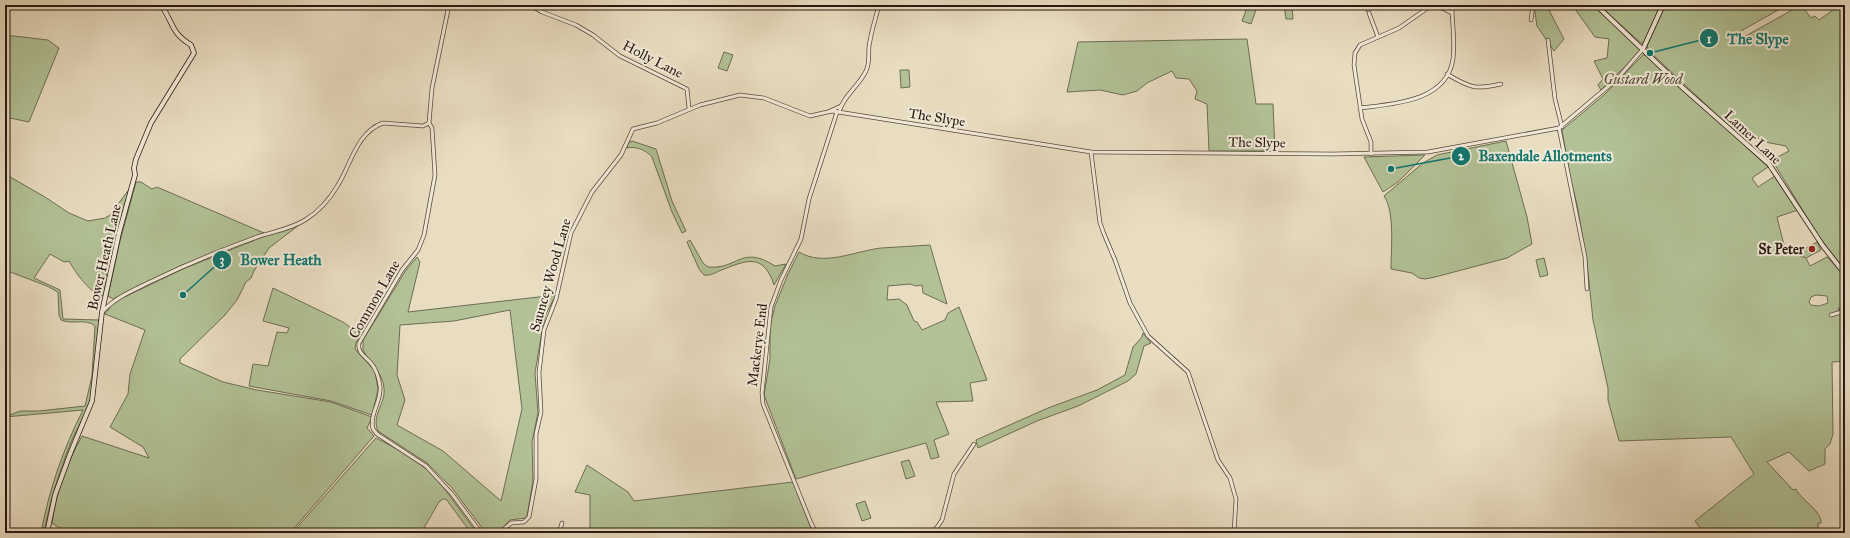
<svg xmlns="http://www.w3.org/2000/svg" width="1850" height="538" font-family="'IM FELL Great Primer',serif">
	<rect width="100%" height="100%" fill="#e9ddc1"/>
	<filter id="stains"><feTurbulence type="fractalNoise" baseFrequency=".005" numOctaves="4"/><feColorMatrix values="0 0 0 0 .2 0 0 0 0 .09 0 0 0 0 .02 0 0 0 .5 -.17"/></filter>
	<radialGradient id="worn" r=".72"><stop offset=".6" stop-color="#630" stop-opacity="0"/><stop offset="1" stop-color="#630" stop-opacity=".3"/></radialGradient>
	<!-- green -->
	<g fill="#b2c296" stroke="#6d6d54" fill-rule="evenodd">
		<path d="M1248 5 1257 7 1251 24 1242 21Z"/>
		<path d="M1284 5H1292L1293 19H1286Z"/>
		<path d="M1534 5H1565H1557L1549 10 1564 39 1554 51 1537 26Z"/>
		<path d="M1572 5H1593L1640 48V52L1601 90 1598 85 1603 79 1594 61 1607 58 1609 39 1595 37Z"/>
		<path d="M1599 5H1661L1644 43H1641Z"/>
		<path d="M1665 5H1787L1732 36 1735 42 1801 5 1811 18 1815 16 1819 20 1840 5H1845V270L1819 237 1772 160 1789 151 1786 146 1765 142 1736 125 1734 131 1648 50 1647 45Z"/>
		<path d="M5 35 48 40 59 48 29 122 5 117Z"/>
		<path d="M1247 39 1256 104H1273L1275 151H1209L1207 104 1195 99 1197 91 1189 79 1176 78 1172 71 1147 83 1137 91 1123 95 1100 90 1067 92 1078 42Z"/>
		<path d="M724 52 733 55 727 71 718 68Z"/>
		<path d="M1643 55H1646L1768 167 1752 178 1758 187 1775 176 1798 210 1777 217 1785 249 1805 258 1801 251 1817 242 1821 250 1806 258 1810 266 1827 257 1845 276V310L1838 308 1843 322H1845V361L1832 362 1833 434 1830 444 1825 449V464L1809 471 1789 452 1767 462 1793 490 1796 489C1802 501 1822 511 1821 523L1818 524V527L1820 529 1819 533H1822H1704L1695 521 1754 474 1731 437 1619 441 1608 400V388L1593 320 1587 263 1577 204 1571 182 1562 130 1604 95ZM1816 295 1827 296 1828 303 1819 306 1811 305 1809 302 1811 297Z"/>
		<path d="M900 70H909L910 87 901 88Z"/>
		<path d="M632 141 656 149 672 201 686 231 682 233 672 212 652 157C646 150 636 146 627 148L628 143Z"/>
		<path d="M1506 141 1527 217 1532 244 1507 258 1435 277 1425 279 1419 278 1412 273 1391 269C1391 249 1395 211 1384 196L1423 163 1437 155Z"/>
		<path d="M1425 155 1398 182 1383 192 1364 157Z"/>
		<path d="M5 174 45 197 69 213 88 221 105 218 110 215 130 188 115 249 97 262 107 272 104 296C92 296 75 272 69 261L64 262 50 254 34 278 60 290 63 319 99 320C96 347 98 377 90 403 85 416 77 428 71 442 59 473 50 500 44 533H41C49 490 63 449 83 410L5 417 20 411H39L85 406 92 376 95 326C87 318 71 325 61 320L59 315 58 292 47 286 5 270Z"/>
		<path d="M136 182H141L152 189 157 187 264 233 180 266 113 299 108 296 119 245Z"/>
		<path d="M299 225 269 248 255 269 251 278 246 282 237 300 225 315 180 359V363L223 382 257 390 331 402 372 417 367 428 374 436 290 533H67L52 523C56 492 67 463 82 436L149 458 143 447 110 427 128 394 130 374 145 330 105 314 114 302 183 269 265 236Z"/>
		<path d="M690 240 703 263 708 267C738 270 741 244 775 266L786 264 774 285C763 251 745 261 719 271 715 273 710 276 704 275L699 269 687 242Z"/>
		<path d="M930 245 947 304 923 293 922 285 916 286 910 284 888 286 887 300 899 299 907 305 914 321 917 322 922 330 945 320 948 313 959 307 987 380 970 383 973 401 936 402 949 434 934 440 939 457 931 459 926 443 796 479 764 395 770 359V326L775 306 788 274 799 252C824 267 855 251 881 248 897 247 914 246 930 245Z"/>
		<path d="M417 257 420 262 408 312 556 295 546 314 542 331 535 373 538 413 532 442 533 481 527 516 526 518 510 520 498 533H486L452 488 427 463 378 431C371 415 386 404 384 388 383 373 369 362 363 350V340L406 270ZM510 310 522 409 501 501 443 451 397 425 405 400 397 375 400 325 454 321Z"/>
		<path d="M1544 258 1548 275 1540 277 1536 260Z"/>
		<path d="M273 288 343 322 361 335 356 343 355 349 375 371 378 390 372 415 331 401 249 386 253 364 268 366 277 332 287 333 289 328 263 321Z"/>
		<path d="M1143 333 1151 343 1144 346 1136 374 1128 381 1078 406 1037 421 978 448 976 440 1048 408 1097 390 1125 375 1133 347 1142 337Z"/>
		<path d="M376 438 403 452 429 471 441 484 477 533H471L446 499H443L439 502 421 533H292Z"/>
		<path d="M909 460 915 476 906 479 901 462Z"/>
		<path d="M587 465 628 492 634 501 793 482 811 528 810 531 805 530 786 533H590V495L575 492Z"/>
		<path d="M865 501 871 518 862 521 856 504Z"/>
	</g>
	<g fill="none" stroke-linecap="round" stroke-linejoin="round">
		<defs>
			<g id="street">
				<path d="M530 5 542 12 576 25 593 35 620 56 687 89 689 108"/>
				<path d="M1365 5 1368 10"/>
				<path d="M1436 5 1452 13 1453 5"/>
				<path d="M1369 13 1378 37"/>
				<path d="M1531 20 1533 5"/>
				<path d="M1548 40 1555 99 1562 127"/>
				<path d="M1447 74C1470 88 1476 90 1501 84"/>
				<path d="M1360 108C1392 104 1447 102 1453 59 1455 44 1453 28 1452 13"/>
				<path d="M830 111 841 106"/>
				<path d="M839 112C843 96 859 86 866 71 871 61 867 51 870 41 872 29 876 17 879 5"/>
				<path d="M429 123 432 128 435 175 424 235 418 250 402 270 359 343C357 353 366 357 371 363 376 369 379 379 380 386 382 401 369 414 373 429L377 434 426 466 452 494 481 533"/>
				<path d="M1559 128 1585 257 1587 289"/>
				<path d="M1091 152 1100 223 1104 234 1115 260 1130 303 1148 336 1188 372 1218 460 1230 478 1236 499 1234 533"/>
				<path d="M1371 154V142L1362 119 1354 65 1355 53 1360 45 1399 28 1432 5"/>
				<path d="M102 312C116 297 132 291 150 282 185 265 221 250 257 237 272 232 291 229 305 220 318 212 330 199 338 185 351 164 357 132 383 123L423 126 429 123 432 88 449 5"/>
				<path d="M1831 315 1845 311"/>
				<path d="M499 533 511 523 524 522 529 517 536 479V434L541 412 539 373 544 330 556 299 571 233 592 192 621 155 633 129 657 123 700 105 740 95 764 98 810 116 832 111 1091 152 1333 154 1428 152 1559 128 1617 79 1643 49"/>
				<path d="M559 533 562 523"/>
				<path d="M816 533 811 523 763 404 762 393 771 307 781 280 801 239 809 199 837 112"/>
				<path d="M933 533 942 520 954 474 974 444"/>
			</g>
			<g id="secondary">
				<path d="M1596 5 1683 88 1769 164 1823 246 1845 274"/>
				<path d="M1643 49 1663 5"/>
				<path d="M47 533 55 495 70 454 92 401 102 312 119 233 135 175 134 168 136 159 151 123 194 53 191 45C170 32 174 23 161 5"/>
			</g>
		</defs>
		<!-- street casing -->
		<use href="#street" stroke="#58493d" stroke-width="4.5"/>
		<!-- secondary casing -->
		<use href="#secondary" stroke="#281811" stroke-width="5.5"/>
		<!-- street -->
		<use href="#street" stroke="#f1e9d7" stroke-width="3"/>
		<!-- secondary -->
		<use href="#secondary" stroke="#f1e9d7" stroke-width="4"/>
	</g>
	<!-- markers -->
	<circle fill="#8f2418" stroke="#f1e9d7" stroke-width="1.5" cx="1812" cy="249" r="4"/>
	<g text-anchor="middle" stroke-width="4" stroke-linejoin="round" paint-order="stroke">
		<!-- street labels -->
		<g font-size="14" fill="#281811" stroke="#f1e9d7">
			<text transform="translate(653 59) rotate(27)" y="5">Holly Lane</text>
			<text transform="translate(937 117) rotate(9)" y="5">The Slype</text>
			<text transform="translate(1753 137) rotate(43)" y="5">Lamer Lane</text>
			<text transform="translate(1257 142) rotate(1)" y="5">The Slype</text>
			<text transform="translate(104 257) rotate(-77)" y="5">Bower Heath Lane</text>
			<text transform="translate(550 275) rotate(-74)" y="5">Sauncey Wood Lane</text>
			<text transform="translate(374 299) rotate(-60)" y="5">Common Lane</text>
			<text transform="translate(757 345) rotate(-83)" y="5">Mackerye End</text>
		</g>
		<!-- park labels -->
		<g font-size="14" font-style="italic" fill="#514b39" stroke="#f1e9d7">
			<text x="1643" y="84">Gustard Wood</text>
		</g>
		<!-- poi labels -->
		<g font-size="14" font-weight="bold" fill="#281811" stroke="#f1e9d7" text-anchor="end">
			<text x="1804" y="254">St Peter</text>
		</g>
	</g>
	<!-- callouts -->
	<path fill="none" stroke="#0f766e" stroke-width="1.5" d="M1650 53L1709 38M1391 169L1461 156M183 295L222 260"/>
	<g fill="#0f766e" stroke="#f1e9d7" stroke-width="1.5">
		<circle cx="1650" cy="53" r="4"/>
		<circle cx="1391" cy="169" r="4"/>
		<circle cx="183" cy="295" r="4"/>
		<circle cx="1709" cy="38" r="10"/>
		<circle cx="1461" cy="156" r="10"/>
		<circle cx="222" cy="260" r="10"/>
	</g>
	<g font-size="12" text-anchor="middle" font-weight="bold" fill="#fff">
		<text x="1709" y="43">1</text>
		<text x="1461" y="160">2</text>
		<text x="222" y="264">3</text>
	</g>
	<g font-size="15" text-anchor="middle" font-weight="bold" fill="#0f766e" stroke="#f1e9d7" stroke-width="4" stroke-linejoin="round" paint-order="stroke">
		<text x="1758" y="44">The Slype</text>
		<text x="1545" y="161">Baxendale Allotments</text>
		<text x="281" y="265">Bower Heath</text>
	</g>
	<!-- margin -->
	<rect width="1850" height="538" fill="none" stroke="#e9ddc1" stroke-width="20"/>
	<rect x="6" y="6" width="1838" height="526" fill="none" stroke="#281811" stroke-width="2"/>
	<rect x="10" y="10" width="1830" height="518" fill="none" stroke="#281811"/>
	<rect width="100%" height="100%" filter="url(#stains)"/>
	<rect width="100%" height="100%" fill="url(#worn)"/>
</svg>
